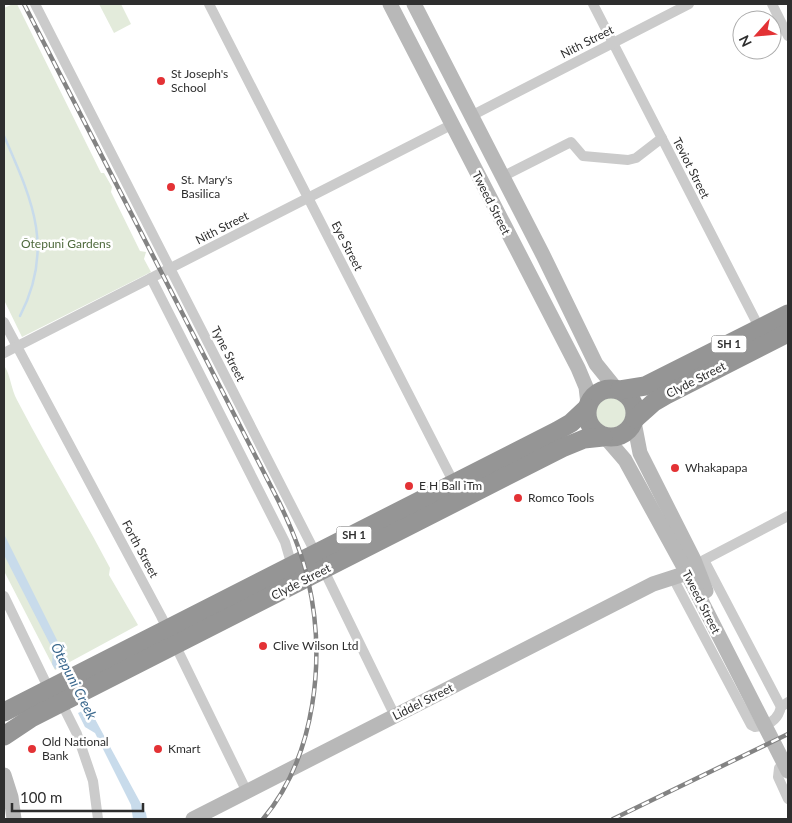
<svg xmlns="http://www.w3.org/2000/svg" width="792" height="823" font-family="Lato,sans-serif">
	<rect width="100%" height="100%" fill="#fff"/>
	<!-- green -->
	<g fill="#e3ebdb">
		<path d="M13 4H17L101 173H104L112 187 111 192 140 251 146 252 144 259 151 272 22 337 4 300V8Z"/>
		<path d="M99 4H121L131 24 114 33Z"/>
		<path d="M5 367C11 377 11 389 17 400 46 456 80 511 110 568L109 575 138 625 55 670 4 571Z"/>
		<circle cx="611" cy="413" r="15"/>
	</g>
	<!-- water -->
	<g fill="#c8dbeb">
		<path d="M4 534 61 648 66 663 55 669 52 664 53 650 4 555Z"/>
		<path d="M89 708 146 813 147 819H133L131 805 95 733 85 727 78 713Z"/>
	</g>
	<g fill="none" stroke-linecap="round" stroke-linejoin="round">
		<!-- stream -->
		<g stroke="#c8dbeb" stroke-width="2.5">
			<path d="M4 136C32 200 55 248 20 316"/>
			<path d="M63 661 69 672"/>
			<path d="M83 699 88 710"/>
		</g>
		<!-- street -->
		<g stroke="#cbcbcb" stroke-width="10">
			<path d="M35 4 316 554 395 716"/>
			<path d="M209 4 456 487"/>
			<path d="M593 4 761 331"/>
			<path d="M772 4 788 36"/>
			<path d="M471 116 689 4"/>
			<path d="M502 177 571 142 583 156 628 160 636 158 662 138"/>
			<path d="M151 278 285 542 292 566"/>
			<path d="M4 322 161 616 247 792"/>
			<path d="M4 353 451 125"/>
			<path d="M673 578 751 725 755 727C768 726 778 720 781 707L788 702"/>
			<path d="M4 596 45 681 64 708 77 734 93 781 98 819"/>
			<path d="M781 707 704 560 788 516"/>
			<path d="M787 761 779 768 778 777 788 799"/>
		</g>
		<!-- secondary -->
		<g stroke="#b8b8b8" stroke-width="15">
			<path d="M390 4 578 368 586 387 588 404"/>
			<path d="M414 4 543 255 596 364 617 390"/>
			<path d="M634 422 640 453 694 560 706 591"/>
			<path d="M606 438 625 460 687 573 788 771"/>
			<path d="M4 775 11 797 14 819"/>
			<path d="M193 819 653 584 687 573"/>
		</g>
		<!-- highway -->
		<g stroke="#959595" stroke-width="19">
			<circle cx="611" cy="413" r="24"/>
			<path d="M620 390 645 386 788 314"/>
			<path d="M635 419 654 402 666 395 788 333"/>
			<path d="M4 712 557 431 571 423 587 408"/>
			<path d="M4 736 31 718 562 448 584 439 603 437"/>
		</g>
		<defs>
			<g id="rail">
				<path d="M24 4 279 502C291 527 302 553 308 580 326 658 316 756 263 819"/>
				<path d="M613 819 788 734"/>
			</g>
		</defs>
		<!-- rail casing -->
		<use href="#rail" stroke="#838383" stroke-width="4.5"/>
		<!-- rail -->
		<use href="#rail" stroke="#fff" stroke-width="2.5" stroke-dasharray="8" stroke-linecap="butt"/>
	</g>
	<!-- markers -->
	<g fill="#e33235" stroke="#fff" stroke-width="2">
		<circle cx="161" cy="81" r="5"/>
		<circle cx="171" cy="187" r="5"/>
		<circle cx="675" cy="468" r="5"/>
		<circle cx="409" cy="486" r="5"/>
		<circle cx="518" cy="498" r="5"/>
		<circle cx="263" cy="646" r="5"/>
		<circle cx="32" cy="749" r="5"/>
		<circle cx="158" cy="749" r="5"/>
	</g>
	<g text-anchor="middle" stroke-width="5" stroke-linejoin="round" paint-order="stroke">
		<!-- shield labels -->
		<g fill="#fff" stroke="#6d6d6d" stroke-width="1">
			<rect x="711.5" y="335.5" width="35" height="17" rx="4"/>
			<rect x="336.5" y="526.5" width="35" height="17" rx="4"/>
		</g>
		<g font-size="11" font-weight="bold" fill="#2e2e2e">
			<text x="729" y="348">SH 1</text>
			<text x="354" y="539">SH 1</text>
		</g>
		<!-- street labels -->
		<g font-size="12" fill="#2e2e2e" stroke="#fff">
			<text transform="translate(587 42) rotate(-27)" y="4">Nith Street</text>
			<text transform="translate(691 168) rotate(63)" y="4">Teviot Street</text>
			<text transform="translate(491 203) rotate(63)" y="4">Tweed Street</text>
			<text transform="translate(222 228) rotate(-27)" y="4">Nith Street</text>
			<text transform="translate(347 246) rotate(63)" y="4">Eye Street</text>
			<text transform="translate(228 354) rotate(63)" y="4">Tyne Street</text>
			<text transform="translate(696 380) rotate(-27)" y="4">Clyde Street</text>
			<text transform="translate(140 549) rotate(62)" y="4">Forth Street</text>
			<text transform="translate(301 582) rotate(-27)" y="4">Clyde Street</text>
			<text transform="translate(701 602) rotate(63)" y="4">Tweed Street</text>
			<text transform="translate(423 702) rotate(-27)" y="4">Liddel Street</text>
		</g>
		<!-- poi labels -->
		<g font-size="12" fill="#2e2e2e" stroke="#fff" text-anchor="start">
			<text x="171" y="78">St Joseph's<tspan x="171" dy="14">School</tspan></text>
			<text x="181" y="184">St. Mary's<tspan x="181" dy="14">Basilica</tspan></text>
			<text x="685" y="472">Whakapapa</text>
			<text x="419" y="490">E H Ball iTm</text>
			<text x="528" y="502">Romco Tools</text>
			<text x="273" y="650">Clive Wilson Ltd</text>
			<text x="42" y="746">Old National<tspan x="42" dy="14">Bank</tspan></text>
			<text x="168" y="753">Kmart</text>
		</g>
		<!-- park labels -->
		<g font-size="12" fill="#4e693c" stroke="#fff">
			<text x="66" y="248">Ōtepuni Gardens</text>
		</g>
		<!-- water labels -->
		<g font-size="14" font-style="italic" fill="#3d6a8f" stroke="#fff">
			<text transform="translate(74 681) rotate(63)" y="5">Ōtepuni Creek</text>
		</g>
	</g>
	<!-- border -->
	<rect width="792" height="823" fill="none" stroke="#2e2e2e" stroke-width="10"/>
	<!-- north arrow -->
	<g transform="translate(757 35) rotate(243)"><circle r="24" fill="#ffffff" stroke="#ababab"/>
	<path d="M0-4L9 19L0 12L-9 19Z" fill="#e33235"/>
	<text y="-8" font-size="14" font-weight="bold" text-anchor="middle" fill="#2e2e2e">N</text>
	</g>
	<!-- scale -->
	<path d="M12 803v8h131v-8" fill="none" stroke="#2e2e2e" stroke-width="2.5"/>
	<text x="20" y="803" font-size="15" fill="#2e2e2e" stroke="#ffffff" stroke-width="4" paint-order="stroke">100 m</text>
</svg>
